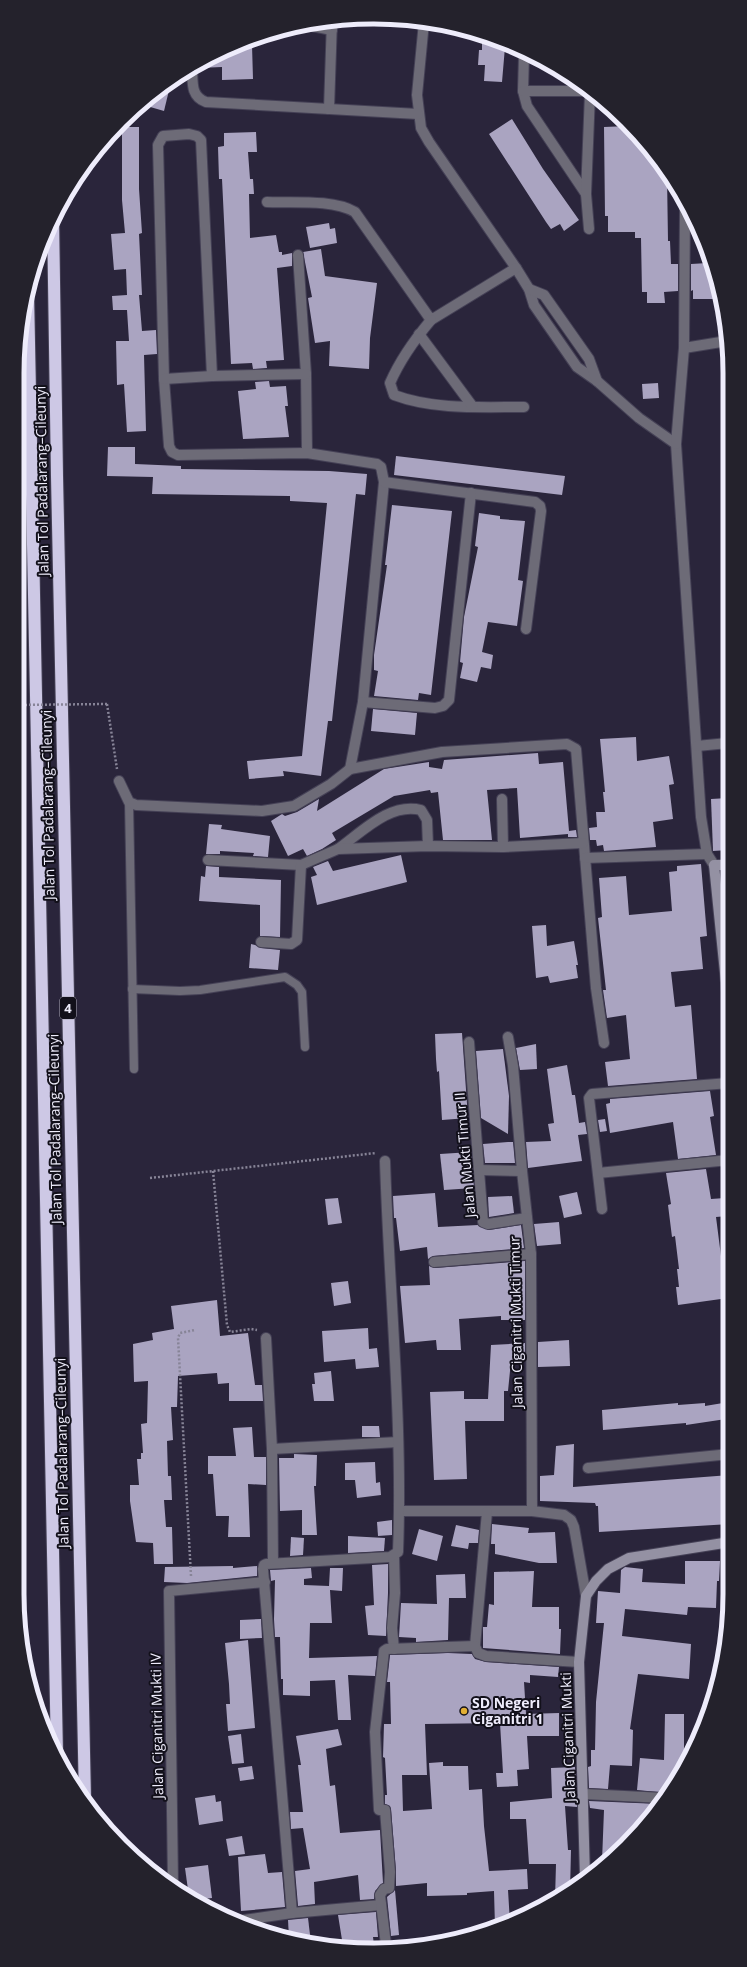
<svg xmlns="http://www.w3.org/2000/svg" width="747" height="1967" font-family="'Open Sans',sans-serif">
	<rect width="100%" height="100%" fill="#2a253b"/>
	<!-- building -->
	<g fill="#aaa4c1">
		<path d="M482 37 505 47 502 82 484 81 485 65H478L479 50H482Z"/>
		<path d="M239 45H252L253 79 222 80V67L199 68 198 64Z"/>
		<path d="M171 82 164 111 140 104 154 94Z"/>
		<path d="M512 119 543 169 579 220 564 231 560 224 551 229 546 222 489 134Z"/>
		<path d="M628 126 642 139 667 176 668 241H670L671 264H678V291L664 292 665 303H647V292H642L641 238H635V232H608V216H605L604 127Z"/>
		<path d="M122 127H139V189L142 233 139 234 142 295H139L142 331 156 330 157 354 144 355 146 431 127 432 124 384 117 385 116 341H129L127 310H113L112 296 127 295 126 269 114 270 111 234 125 233 122 200Z"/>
		<path d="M256 132 257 152H248L250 179H253L254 194H249L250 238 276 235 279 252H282V255L292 253V266L277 268 284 360 266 361 267 368 253 369 252 363 231 364 222 179H219L218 147 224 146V133Z"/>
		<path d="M329 223 330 229 335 228 337 243 310 248 306 227Z"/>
		<path d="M321 249 325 276 377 283 370 338 369 369 329 366 330 341 315 343 308 298 312 297 303 252Z"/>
		<path d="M708 263 718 299H693V290L691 291V264Z"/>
		<path d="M269 381 270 387 286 386 288 406H285L289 437 243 439 238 391 256 389 255 382Z"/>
		<path d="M658 383 659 398 643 399 642 384Z"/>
		<path d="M108 447H135V464L181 466V469L329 471 367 474 365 495 356 494 332 721H328L321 776 283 771 284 776 249 779 247 761 302 756 327 503 290 501V496L152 494 153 477 107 476Z"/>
		<path d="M396 456 565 476 562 495 394 475Z"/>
		<path d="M392 505 452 511 431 695 419 693 418 700 374 696 378 671 374 670V655L387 565H385Z"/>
		<path d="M479 513 500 516V519L525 521 518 580 523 581 517 626 488 622 482 652 493 655 491 669 481 667 477 682 460 678 463 663 460 662 464 617 478 547 475 546Z"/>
		<path d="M373 709 417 713 415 735 371 731Z"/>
		<path d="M636 737 637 761 669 756 674 784 669 785 673 819 653 822 656 847 604 851 603 845 597 846 596 840H590L589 828 597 827 596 812H605L603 792H605L600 739Z"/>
		<path d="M538 753 539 764 563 762 569 831 576 830 577 837H568V834L520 838 517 788 487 790 492 840H443L438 792 431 793 430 790 394 796 332 833 336 840 322 849 307 856 303 849 288 856 271 821 282 814 285 816 297 812 319 799 317 811 384 769 429 762V767L442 769 444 760Z"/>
		<path d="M728 798V850L713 851 711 799Z"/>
		<path d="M209 824 222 825 221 829 270 836 268 857 253 856 254 853 220 851V854H206Z"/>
		<path d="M401 855 407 882 317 905 311 877 317 875 313 867 328 861 333 871Z"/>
		<path d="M701 864 707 936 700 937 703 969 671 972 675 1007 691 1005 697 1079 608 1086 605 1062 630 1059 626 1015 607 1018 603 990H606L598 918 602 917 599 878 626 876 629 915 672 911 669 872 677 871V866Z"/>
		<path d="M206 866 219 867V877L281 880 280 937 260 936V905L199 901 201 876 205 877Z"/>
		<path d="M546 925 547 946 574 941 578 965H576L578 978 550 983 548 976 536 978 532 926Z"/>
		<path d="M251 944 255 945 261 948 280 950 278 970 249 968Z"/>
		<path d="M462 1033 468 1118 442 1120 439 1071 437 1072 436 1059 435 1034Z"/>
		<path d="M536 1044 537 1069 520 1070 516 1048Z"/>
		<path d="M503 1049 509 1096 508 1134 481 1118 476 1051Z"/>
		<path d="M567 1065 572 1095H575L579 1123 585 1122 587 1134 578 1135 582 1161 528 1168 526 1142 551 1141 548 1124 554 1123 547 1069Z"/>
		<path d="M710 1091 714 1116 710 1117 716 1155 678 1159 673 1122 610 1133 606 1104 610 1103V1099Z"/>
		<path d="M605 1119 607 1131 600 1132 598 1120Z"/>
		<path d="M508 1142H513L515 1163H485L483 1144Z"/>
		<path d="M471 1152 474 1188 444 1190 440 1154Z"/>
		<path d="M706 1169 711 1199 725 1198 728 1216 716 1217 722 1264 726 1263 728 1298 678 1305 676 1287H679L677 1269H679L675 1236 672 1237 668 1205 671 1204 666 1173Z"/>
		<path d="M577 1192 582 1214 564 1218 559 1196Z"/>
		<path d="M435 1193 438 1227 478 1225 489 1230 521 1225 524 1248 433 1256 428 1259 427 1247 400 1251 396 1218H394L393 1196Z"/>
		<path d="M512 1196 514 1213 489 1217 488 1197Z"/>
		<path d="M338 1198 342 1223 328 1225 325 1199Z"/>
		<path d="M559 1222 561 1244 537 1246 534 1224Z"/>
		<path d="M525 1261V1320H501V1316L459 1319 461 1350H437L436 1340 405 1343 400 1286 430 1285 429 1266 435 1268Z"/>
		<path d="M348 1281 351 1303 334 1306 331 1283Z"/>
		<path d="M217 1300 220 1336 248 1333 255 1385H262L263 1401H229V1383L218 1384 217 1373 178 1376 177 1407H171L173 1440 167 1441 168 1476H171L172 1500H164L166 1527H172L173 1564H154L153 1543 136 1542 130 1501V1485H139L137 1459H141V1453H143L141 1424 147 1423 148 1381 134 1382 133 1344 153 1340 152 1333 174 1329 171 1306Z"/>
		<path d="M368 1328 369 1349 377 1348 379 1367 356 1369 355 1359 324 1362 322 1331Z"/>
		<path d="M569 1340 570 1366 538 1367V1342Z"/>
		<path d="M525 1343V1360L511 1361 508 1391H504V1421H465L467 1479 434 1480 430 1392 464 1391V1399H488L491 1345Z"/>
		<path d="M331 1371 334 1401H314L312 1384H315L314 1373Z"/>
		<path d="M678 1403V1405L705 1403V1406L723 1403 726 1419 686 1425V1423L603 1430 602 1410Z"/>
		<path d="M362 1426H379L380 1437H362Z"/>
		<path d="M252 1427 254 1457H266V1485L248 1484 250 1537H228L229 1516H216L213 1474H208V1456H236L233 1428Z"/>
		<path d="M574 1444 573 1487 730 1475V1524L599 1532 598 1506H596L595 1503 540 1501V1476L554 1475 556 1446Z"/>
		<path d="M294 1454 317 1455 316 1486H314L317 1535H302V1510L280 1511 279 1458H294Z"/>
		<path d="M375 1462 376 1483 380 1482 381 1495 357 1498 355 1480H345V1463Z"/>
		<path d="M392 1520V1535L378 1536 377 1522Z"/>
		<path d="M492 1524 529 1528 528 1533 555 1532 557 1563H539L495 1554V1544H491Z"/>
		<path d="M456 1525 479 1530 478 1543H469L468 1549 451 1546Z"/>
		<path d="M419 1529 443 1536 437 1561 412 1554Z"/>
		<path d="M348 1536 385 1538 384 1551 348 1553Z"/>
		<path d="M291 1537 304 1538 303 1555 290 1556Z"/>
		<path d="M685 1561H720L719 1581H717L716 1608 688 1607 687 1615 625 1609 622 1636 691 1644 689 1679 638 1674 630 1729 633 1730 632 1766 610 1765 608 1789 589 1788 588 1767 591 1766V1750H595L596 1702 604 1623H596L598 1591 620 1593 621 1570 625 1567 643 1569 642 1582 685 1584Z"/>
		<path d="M388 1564V1593L386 1636 368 1635 365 1606 374 1605 372 1565Z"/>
		<path d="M233 1566V1568L257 1566V1576L187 1583 164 1582 165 1567Z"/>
		<path d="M311 1568 312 1578 304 1579V1585L329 1586 330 1568H343L342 1591 330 1590 332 1623H310L309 1658 377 1656 375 1676 348 1675 351 1720H338L335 1680 310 1681V1696L283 1695V1679H281L280 1637H275L274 1619 275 1580 271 1581 270 1570Z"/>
		<path d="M534 1571 532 1607H559V1629H561L560 1654 483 1648V1627H487L489 1604 494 1605V1572Z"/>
		<path d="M465 1574 466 1598H449L448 1640 416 1642V1638L399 1637 401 1603 437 1604 436 1575Z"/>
		<path d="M261 1619 262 1638 240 1639V1620Z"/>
		<path d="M248 1640 255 1728 228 1731 226 1704H230L229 1684 225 1643Z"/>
		<path d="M448 1653 472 1654 475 1659 486 1662 559 1667 558 1677 530 1675V1683L524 1682 526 1714 559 1713V1736H527L529 1769 517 1770 518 1786 497 1787 496 1773H503L500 1723 425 1724 427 1775H402L403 1811 432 1809 429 1763 443 1762V1766H468L469 1790 482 1789 484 1826 489 1871 527 1869 528 1889 508 1890 510 1923 495 1927 494 1891 467 1893V1895L427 1896V1883L396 1886V1871L391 1809 390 1806 385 1804V1795H387L385 1758 383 1757 384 1724H391L390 1682H387L390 1655Z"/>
		<path d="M665 1714H684V1766L668 1793 637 1790 640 1758 664 1760Z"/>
		<path d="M338 1729 342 1745 326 1749 330 1786 335 1785 340 1833 380 1830 383 1883 375 1891 374 1899 360 1900 358 1875 314 1882 315 1904 298 1906 295 1871 310 1869 303 1828 291 1829 290 1812H303L298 1765H301L296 1736Z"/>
		<path d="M241 1734 244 1763 232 1764 228 1736Z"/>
		<path d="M252 1766 254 1779 240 1781 238 1768Z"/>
		<path d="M575 1767 577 1807 565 1806 568 1850H571L570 1891 555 1899 556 1864H529L526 1819H510V1802L552 1798 551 1768Z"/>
		<path d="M215 1795 216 1802 221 1801 223 1821 199 1825 195 1798Z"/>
		<path d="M589 1801 636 1803 660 1804 656 1810 602 1861 604 1810 590 1808Z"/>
		<path d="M242 1836 245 1854 229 1856 226 1839Z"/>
		<path d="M265 1854 268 1873 282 1872 285 1907 241 1911 238 1857Z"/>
		<path d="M208 1865 212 1898 193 1900 189 1897 185 1868Z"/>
		<path d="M395 1890 399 1935 391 1936 387 1897Z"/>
		<path d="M376 1912 378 1937H373L374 1945 343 1946 338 1915Z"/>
		<path d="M308 1918 311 1943 289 1938 288 1920Z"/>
	</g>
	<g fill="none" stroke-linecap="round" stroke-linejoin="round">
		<defs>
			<g id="lane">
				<path d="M129 802 134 1069"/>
				<path d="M132 989 180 991 200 990 285 977 297 985 302 992 305 1047"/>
			</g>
			<g id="street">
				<path d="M424 22 417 95 421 128 429 142 516 268 529 289 534 305 577 367 597 381 639 418 676 444 701 817 707 854 714 865"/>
				<path d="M307 25 332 30"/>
				<path d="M524 55 523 91 527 106 586 194"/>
				<path d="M192 67C193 82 190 96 206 102L418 114"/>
				<path d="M523 91H587"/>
				<path d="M329 109 332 20"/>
				<path d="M267 202C293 203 333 199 355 212L431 320 516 268"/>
				<path d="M589 229 586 194 590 93"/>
				<path d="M298 255 306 374 307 453"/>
				<path d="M529 289 544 295 589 359 597 381"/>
				<path d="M431 320C415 339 400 360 390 383L394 395C434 410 481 407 524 407"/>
				<path d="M419 334 473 407"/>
				<path d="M684 348 727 341"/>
				<path d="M212 376 201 140 197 136 189 134 163 136 158 145 164 379 169 446 172 452 178 455 307 453 377 464 381 467 384 482 363 702 350 769"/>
				<path d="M164 379 212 376 306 374"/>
				<path d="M676 444 684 348 685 204"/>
				<path d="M384 482 535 502 540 506 541 511 526 629"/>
				<path d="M363 702 435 708 443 706 449 700 471 493"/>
				<path d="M697 746 728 743"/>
				<path d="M119 781 129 802 136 805 262 811 294 806 331 784 350 769 442 752 567 744 576 749 596 988 604 1043"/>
				<path d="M502 799 503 847"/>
				<path d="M338 849C362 832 390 802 421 810L427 820 428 846"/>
				<path d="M585 858 707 854"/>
				<path d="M208 860 301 865 338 849 428 846 503 847 583 843"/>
				<path d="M261 942 291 944 297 940 301 865"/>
				<path d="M508 1037 513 1066 522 1171 531 1254 532 1511"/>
				<path d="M469 1042 483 1222 488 1224 527 1218"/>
				<path d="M480 1170 522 1171"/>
				<path d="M598 1173 729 1160"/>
				<path d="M602 1209 589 1098 592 1094 729 1083"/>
				<path d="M434 1262 531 1254"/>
				<path d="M266 1338 272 1449"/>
				<path d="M588 1468 730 1454"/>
				<path d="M400 1511H532L564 1515 571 1520 574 1527 586 1596"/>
				<path d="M487 1512 475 1646 478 1653 486 1656 579 1662"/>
				<path d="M273 1563 272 1449 398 1442"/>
				<path d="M394 1649 392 1628 395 1593 394 1556"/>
				<path d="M584 1794 664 1798"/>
				<path d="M173 1884 169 1591 265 1582"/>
				<path d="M292 1913 263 1569 264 1565 266 1564 390 1557 398 1552C403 1422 389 1291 385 1161"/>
				<path d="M244 1920 292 1913 381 1905"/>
				<path d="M386 1945 380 1895 384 1889 389 1888 390 1872 385 1810H379L375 1732 384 1651 387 1649 475 1646"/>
			</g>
			<g id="secondary">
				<path d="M728 865H714L729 1012"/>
				<path d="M585 1877 579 1662 586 1596 596 1581 608 1569 629 1558 730 1542"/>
			</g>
			<g id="highway">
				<path d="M53 217 57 476 85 1799"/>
				<path d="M28 292 57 1754"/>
			</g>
		</defs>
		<!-- lane casing -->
		<use href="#lane" stroke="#454156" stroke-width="10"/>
		<!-- street casing -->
		<use href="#street" stroke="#454156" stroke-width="12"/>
		<!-- secondary casing -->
		<use href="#secondary" stroke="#454156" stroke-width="12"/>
		<!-- highway casing -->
		<use href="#highway" stroke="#454156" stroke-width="14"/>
		<!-- path -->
		<g stroke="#878497" stroke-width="2.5" stroke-dasharray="2 2" stroke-linecap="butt">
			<path d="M107 704 117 769"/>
			<path d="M213 1171 227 1325 230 1332 251 1329 257 1330"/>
			<path d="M150 1178 376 1153"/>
			<path d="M191 1576 178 1338 180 1333 195 1330"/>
		</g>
		<!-- lane -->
		<use href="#lane" stroke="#6d6b77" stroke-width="8"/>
		<!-- street -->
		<use href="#street" stroke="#6d6b77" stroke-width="10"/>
		<!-- secondary -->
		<use href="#secondary" stroke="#9491a3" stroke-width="10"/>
		<!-- highway -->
		<use href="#highway" stroke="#cdc8e5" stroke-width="12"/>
		<!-- path-bridge -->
		<path stroke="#878497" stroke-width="2.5" stroke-dasharray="2 2" stroke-linecap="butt" d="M17 705 107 704"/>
	</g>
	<!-- markers -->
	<circle fill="#e2af34" stroke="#12101a" stroke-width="1.5" cx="464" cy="1711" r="4"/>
	<g text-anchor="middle" stroke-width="4" stroke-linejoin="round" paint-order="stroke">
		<!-- shield labels -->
		<rect fill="#12101a" stroke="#acaab8" stroke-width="1" x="60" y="997" width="16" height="22" rx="3"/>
		<g font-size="13" font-weight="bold" fill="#eeecfb">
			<text x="68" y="1013">4</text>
		</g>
		<!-- street labels -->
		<g font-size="14" fill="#eeecfb" stroke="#12101a">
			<text transform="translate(42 481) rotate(-91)" y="5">Jalan Tol Padalarang–Cileunyi</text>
			<text transform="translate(48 805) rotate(-91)" y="5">Jalan Tol Padalarang–Cileunyi</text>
			<text transform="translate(55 1129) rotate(-91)" y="5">Jalan Tol Padalarang–Cileunyi</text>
			<text transform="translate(465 1155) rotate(-95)" y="5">Jalan Mukti Timur II</text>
			<text transform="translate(516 1322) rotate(-91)" y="5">Jalan Ciganitri Mukti Timur</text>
			<text transform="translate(62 1453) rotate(-91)" y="5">Jalan Tol Padalarang–Cileunyi</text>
			<text transform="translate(157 1726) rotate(-91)" y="5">Jalan Ciganitri Mukti IV</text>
			<text transform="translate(568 1737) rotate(-92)" y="5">Jalan Ciganitri Mukti</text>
		</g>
		<!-- poi labels -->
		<g font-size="14" font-weight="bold" fill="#eeecfb" stroke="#12101a" text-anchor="start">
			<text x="472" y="1708">SD Negeri<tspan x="472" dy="16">Ciganitri 1</tspan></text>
		</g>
	</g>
	<!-- crop -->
	<path d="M0 0H747V1967H0ZM373 24H374A349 349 0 0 1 723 373V1594A349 349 0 0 1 374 1943H373A349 349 0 0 1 24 1594V373A349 349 0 0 1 373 24Z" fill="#24222c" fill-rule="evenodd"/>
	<path fill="none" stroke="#eeecfb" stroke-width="5" d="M373 24H374A349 349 0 0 1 723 373V1594A349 349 0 0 1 374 1943H373A349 349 0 0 1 24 1594V373A349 349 0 0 1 373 24Z"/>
</svg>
